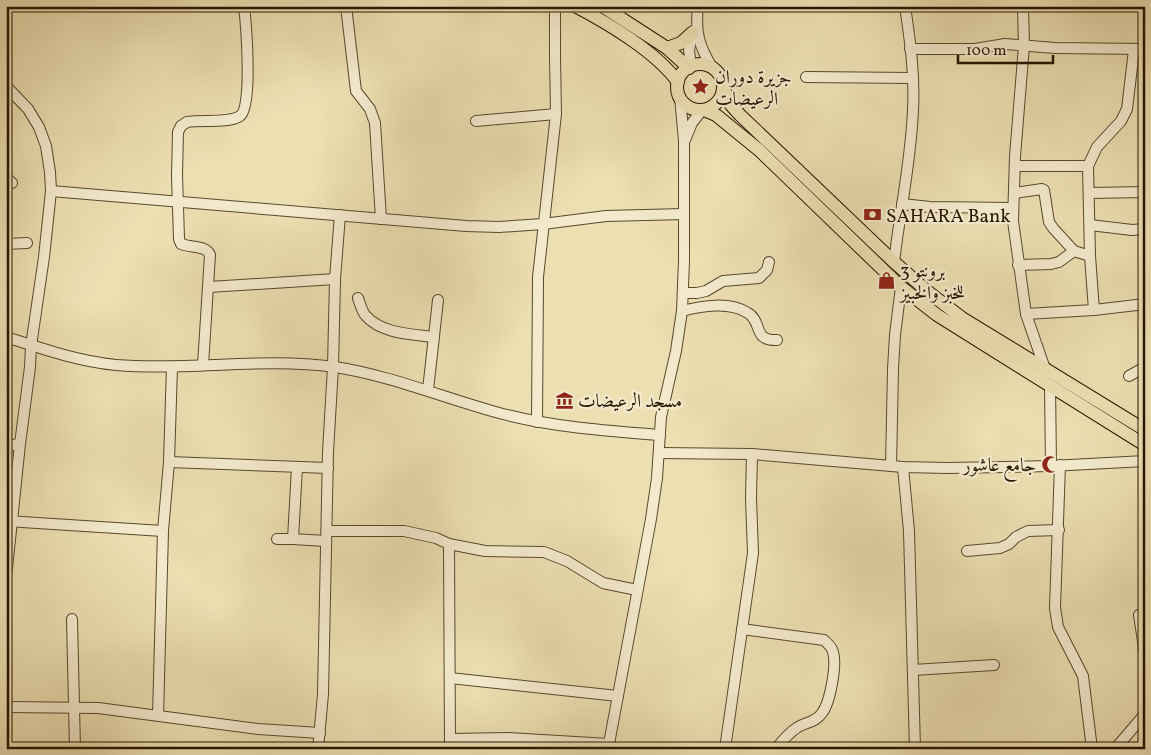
<svg xmlns="http://www.w3.org/2000/svg" width="1151" height="755" font-family="Vollkorn,Amiri,serif">
	<rect width="100%" height="100%" fill="#ecdfb2"/>
	<filter id="stains"><feTurbulence type="fractalNoise" baseFrequency=".004" numOctaves="4"/><feColorMatrix values="0 0 0 0 .2 0 0 0 0 .09 0 0 0 0 .02 0 0 0 .5 -.17"/></filter>
	<radialGradient id="worn" r=".72"><stop offset=".6" stop-color="#630" stop-opacity="0"/><stop offset="1" stop-color="#630" stop-opacity=".3"/></radialGradient>
	<g fill="none" stroke-linecap="round" stroke-linejoin="round">
		<defs>
			<g id="minor">
				<path d="M346 6 356 91 370 109 375 123 381 219"/>
				<path d="M698 6C695 33 699 46 713 69"/>
				<path d="M1023 6 1024 46 1015 156 1013 221 1026 314 1045 369"/>
				<path d="M910 49H975L1005 44 1055 48 1145 49"/>
				<path d="M691 67 689 50 693 31"/>
				<path d="M806 77 913 78"/>
				<path d="M6 86 28 109 39 127 46 146 50 172 51 191 44 257 31 346 30 367 20 444 6 578"/>
				<path d="M476 121 556 114"/>
				<path d="M685 140 692 123 702 110"/>
				<path d="M1015 166H1088"/>
				<path d="M6 177 12 183"/>
				<path d="M51 191 466 226 499 227 543 224 606 216 684 214"/>
				<path d="M1014 193 1042 189 1044 190 1049 222 1053 228 1074 251 1090 256"/>
				<path d="M1089 193 1145 192"/>
				<path d="M902 204 930 207 1013 208"/>
				<path d="M1090 225 1132 230 1145 229"/>
				<path d="M6 244 27 243"/>
				<path d="M894 262C900 211 911 161 913 110 915 75 910 40 905 6"/>
				<path d="M1018 265 1051 264 1059 262 1074 251"/>
				<path d="M209 287 335 279"/>
				<path d="M683 293H697L706 291 723 281 759 278 767 270 769 262"/>
				<path d="M358 298C360 304 362 312 366 316 382 334 412 334 434 337"/>
				<path d="M1094 310 1090 256 1088 166 1097 147 1121 121 1127 109 1134 50"/>
				<path d="M682 311C702 306 729 301 748 313 763 322 752 341 777 340"/>
				<path d="M1026 314 1094 310 1145 304"/>
				<path d="M6 337C43 349 77 361 116 365 189 371 262 357 335 367 393 376 446 399 503 414 553 427 607 431 660 435"/>
				<path d="M203 365 210 255C206 245 191 248 181 244L179 239 177 175 178 132 181 126 187 122C201 119 228 124 240 116 253 108 246 23 244 6"/>
				<path d="M1129 376 1145 367"/>
				<path d="M1050 385 1051 466"/>
				<path d="M428 390 438 300"/>
				<path d="M537 422 538 277 556 114 555 58V6"/>
				<path d="M6 446 20 444"/>
				<path d="M659 453 752 454 903 467 948 468 1051 466 1145 461"/>
				<path d="M169 462 328 468"/>
				<path d="M1060 465 1055 608 1058 627 1083 676 1092 749"/>
				<path d="M891 466 893 369 895 335 901 287"/>
				<path d="M297 467 293 539 326 541"/>
				<path d="M903 467 909 531 915 749"/>
				<path d="M6 521 163 531"/>
				<path d="M327 531H404L436 538 449 544 485 551 544 552 567 561 603 583 637 590"/>
				<path d="M277 539H293"/>
				<path d="M449 544 450 749"/>
				<path d="M967 551 1000 548 1009 544 1016 537 1028 531 1059 530"/>
				<path d="M1139 615 1145 654"/>
				<path d="M72 619 75 749"/>
				<path d="M742 629 824 640C828 644 832 647 833 652 837 665 830 703 822 713 816 722 807 722 798 727 790 732 782 741 776 749"/>
				<path d="M913 670 994 665"/>
				<path d="M450 678 618 696"/>
				<path d="M6 707 98 708 258 729 320 733"/>
				<path d="M158 715 163 531 169 462 172 367"/>
				<path d="M450 739 508 738 609 744"/>
				<path d="M318 749 323 694 328 452 333 367 335 279 340 215"/>
				<path d="M608 749 651 519 657 478 661 417 676 351 682 311 684 261V141L680 97"/>
				<path d="M725 749 753 553 751 498 752 454"/>
				<path d="M1115 749 1145 714"/>
			</g>
			<g id="major">
				<path d="M575 6C608 23 656 52 678 82"/>
				<path d="M602 6 667 48 689 68"/>
				<path d="M667 48 681 43 692 33"/>
				<circle cx="700" cy="87" r="23"/>
				<path d="M723 87 731 105 740 115 894 262 927 291 962 318 1145 430"/>
				<path d="M704 110 716 115 759 150 901 287 937 315 1145 445"/>
			</g>
		</defs>
		<!-- minor casing -->
		<use href="#minor" stroke="#59482c" stroke-width="12"/>
		<!-- major casing -->
		<use href="#major" stroke="#281600" stroke-width="14"/>
		<!-- minor -->
		<use href="#minor" stroke="#f3eacd" stroke-width="10"/>
		<!-- major -->
		<use href="#major" stroke="#ecdfb2" stroke-width="12"/>
	</g>
	<!-- icons -->
	<defs>
		<symbol id="sight-bare" viewBox="-9 -9 18 18"><path d="M0-6L1.8-2.2L6-1.7L2.9 1.2L3.7 5.4L0 3.3L-3.7 5.4L-2.9 1.2L-6-1.7L-1.8-2.2Z" fill="#8f2418" stroke="#f3eacd" stroke-width="2.5" paint-order="stroke"/></symbol>
		<symbol id="bank-bare" viewBox="-9 -9 18 18"><path d="M-6-4H6V4H-6ZM0-2.3a2.3 2.3 0 1 0 0 4.6a2.3 2.3 0 1 0 0-4.6Z" fill="#8f2418" stroke="#f3eacd" stroke-width="2.5" paint-order="stroke"/></symbol>
		<symbol id="shop-bare" viewBox="-9 -9 18 18"><path d="M-5-2.5h2.3a2.7 3.5 0 0 1 5.4 0H5L5.5 6h-11ZM-1.5-2.5h3a1.5 2.3 0 0 0-3 0Z" fill="#8f2418" stroke="#f3eacd" stroke-width="2.5" paint-order="stroke"/></symbol>
		<symbol id="museum-bare" viewBox="-9 -9 18 18"><path d="M0-6L6-3V-2H-6V-3ZM-5-1h2V3h-2ZM-1-1h2V3h-2ZM3-1h2V3H3ZM-6 4H6V6H-6Z" fill="#8f2418" stroke="#f3eacd" stroke-width="2.5" paint-order="stroke"/></symbol>
		<symbol id="mosque-bare" viewBox="-9 -9 18 18"><path d="M3.5-4.9A6 6 0 1 0 3.5 4.9A5 5 0 1 1 3.5-4.9Z" fill="#8f2418" stroke="#f3eacd" stroke-width="2.5" paint-order="stroke"/></symbol>
	</defs>
	<g fill-rule="evenodd">
		<use href="#sight-bare" x="688" y="74" width="25" height="25"/>
		<use href="#bank-bare" x="860" y="202" width="25" height="25"/>
		<use href="#shop-bare" x="874" y="268" width="25" height="25"/>
		<use href="#museum-bare" x="552" y="388" width="25" height="25"/>
		<use href="#mosque-bare" x="1038" y="452" width="25" height="25"/>
	</g>
	<g text-anchor="middle" stroke-width="4.5" stroke-linejoin="round" paint-order="stroke">
		<!-- poi labels -->
		<g font-size="19" fill="#281600" stroke="#f3eacd" text-anchor="start">
			<text x="715" y="83">جزيرة دوران<tspan x="715" dy="22">الرعيضات</tspan></text>
			<text x="886" y="222">SAHARA Bank</text>
			<text x="900" y="277">برونتو 3<tspan x="900" dy="22">للخبز والخبيز</tspan></text>
			<text x="578" y="407">مسجد الرعيضات</text>
			<text x="1036" y="471" text-anchor="end">جامع عاشور</text>
		</g>
	</g>
	<!-- margin -->
	<rect width="1151" height="755" fill="none" stroke="#ecdfb2" stroke-width="25"/>
	<rect x="8" y="8" width="1136" height="740" fill="none" stroke="#281600" stroke-width="2.5"/>
	<rect x="12" y="12" width="1126" height="730" fill="none" stroke="#281600"/>
	<!-- scale -->
	<path d="M958 55v8h95v-8" fill="none" stroke="#281600" stroke-width="2.5"/>
	<text x="966" y="55" font-size="15" fill="#281600" stroke="#f3eacd" stroke-width="4" paint-order="stroke">100 m</text>
	<rect width="100%" height="100%" filter="url(#stains)"/>
	<rect width="100%" height="100%" fill="url(#worn)"/>
</svg>
